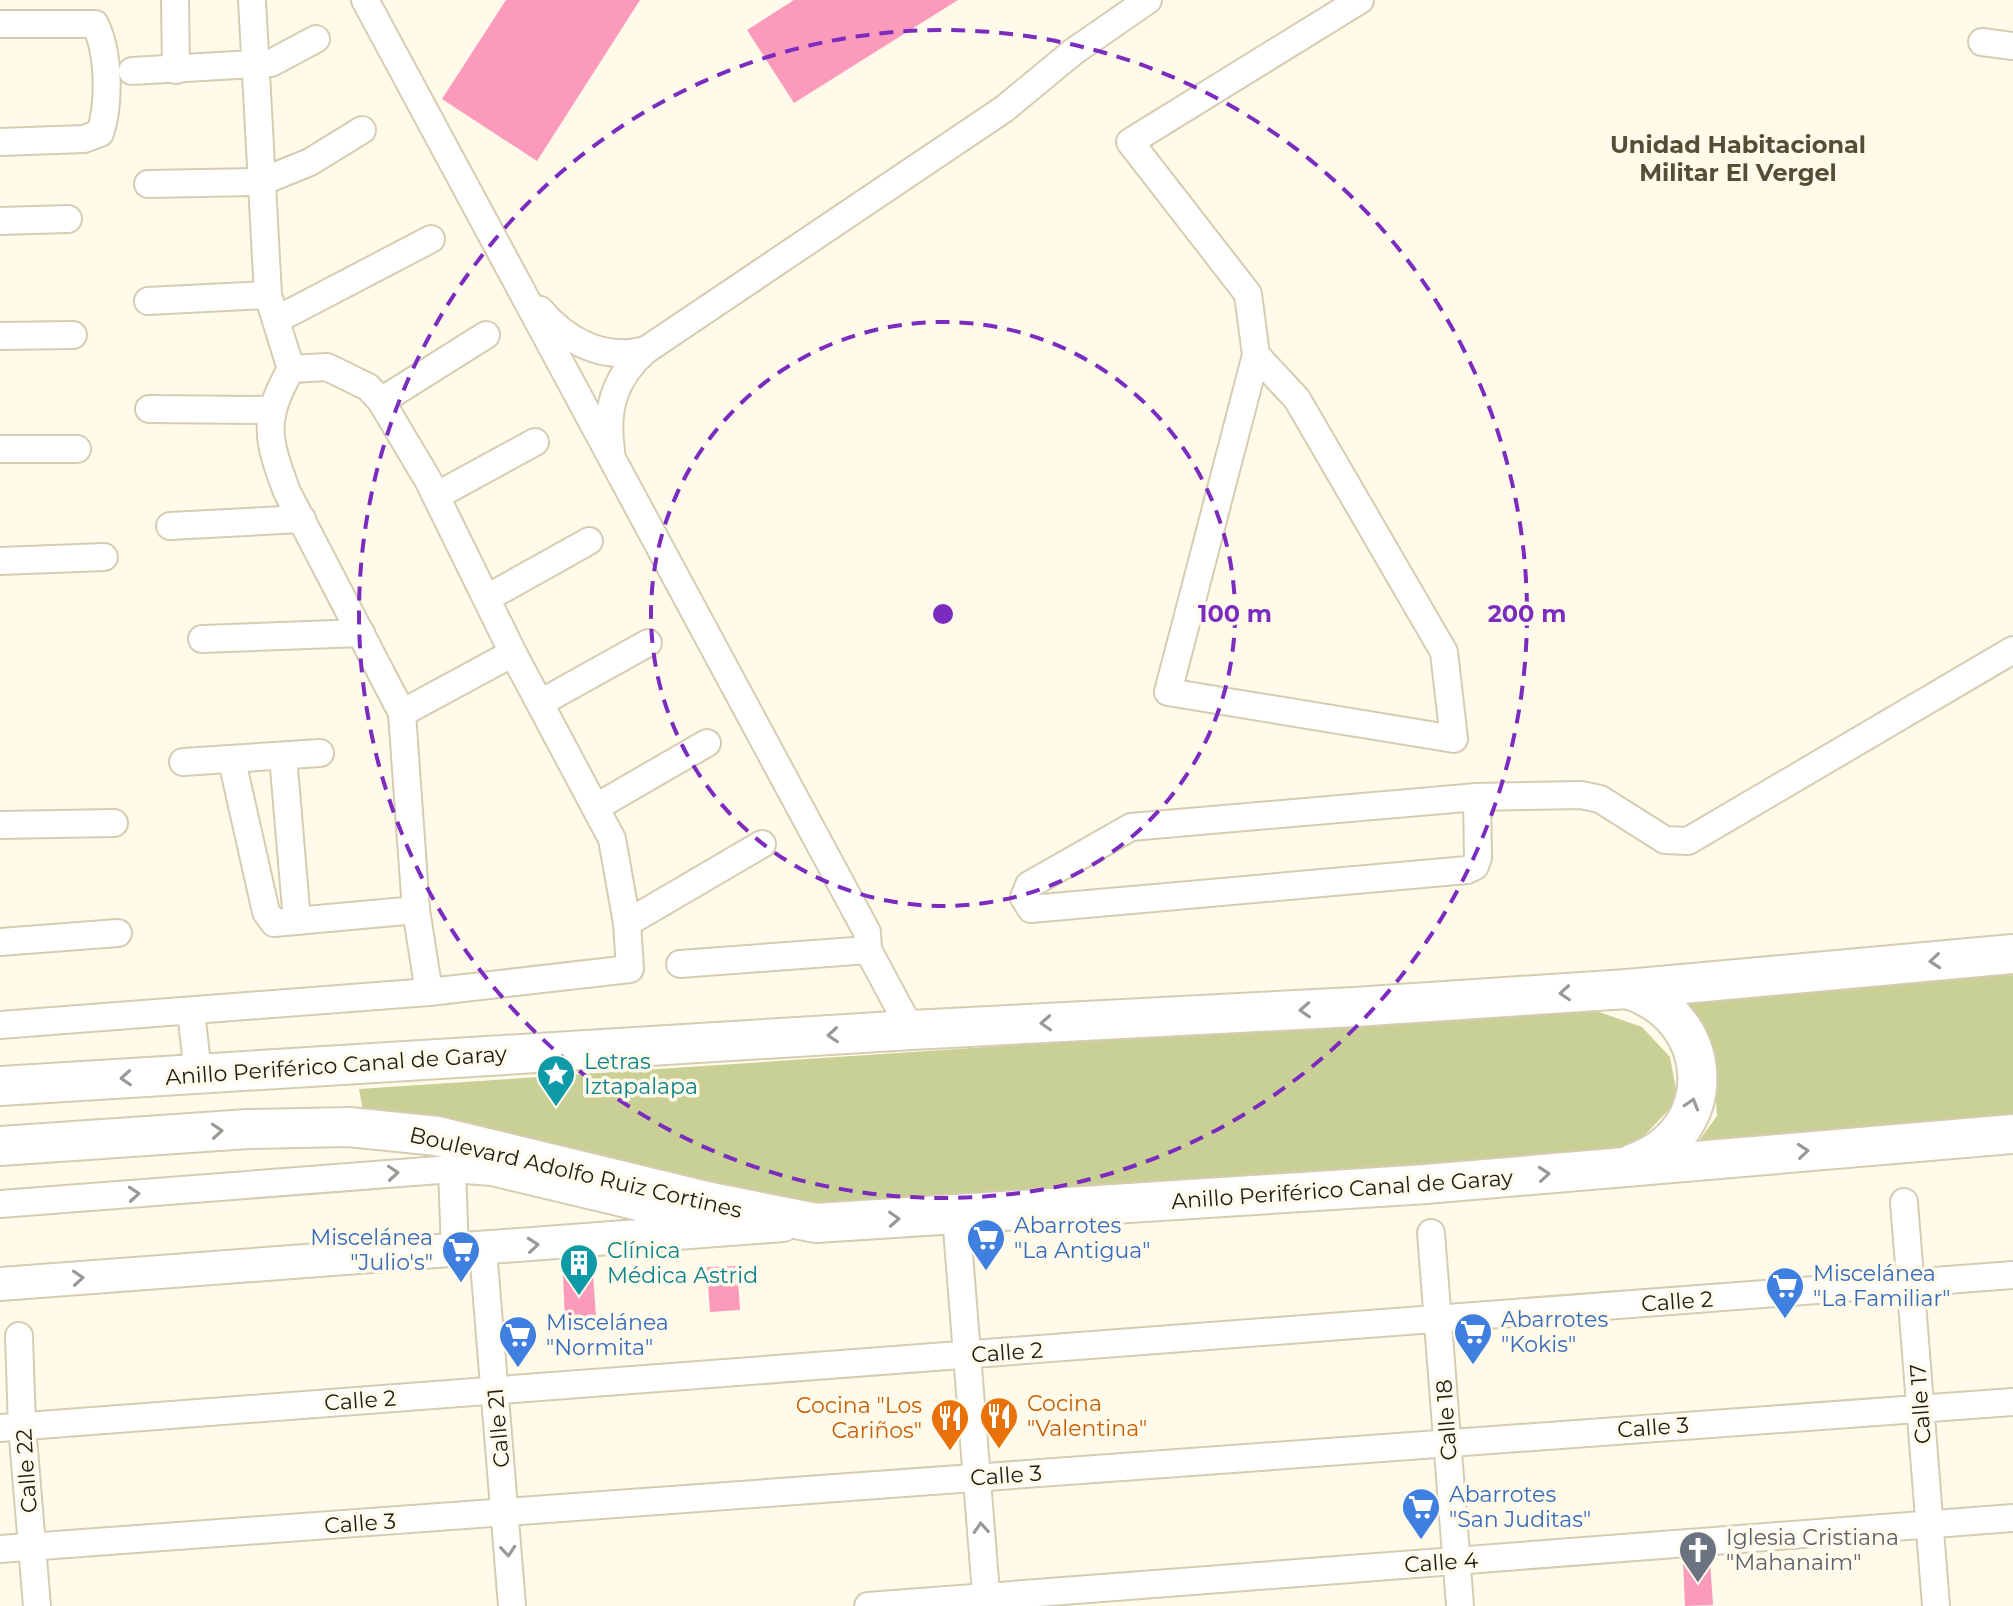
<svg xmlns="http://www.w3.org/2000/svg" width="2013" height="1606" font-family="Montserrat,sans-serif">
	<rect width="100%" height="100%" fill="#fffaea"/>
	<!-- green -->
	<g fill="#c8d096">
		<path d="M2013 968V1130L1684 1161 1717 1116 1712 1051 1658 999Z"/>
		<path d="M1585 1007 1642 1027 1670 1057 1678 1100 1621 1160 807 1231 437 1117 363 1111 359 1089Z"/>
	</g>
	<!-- building -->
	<g fill="#fc9abc">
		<path d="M506 0H640L537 161 442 99Z"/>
		<path d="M794 0H958L794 103 747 30Z"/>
		<path d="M737 1266 740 1310 710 1312 707 1267Z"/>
		<path d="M593 1274 596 1318 565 1320 563 1275Z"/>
		<path d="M1710 1561 1713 1605 1685 1606 1683 1562Z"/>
	</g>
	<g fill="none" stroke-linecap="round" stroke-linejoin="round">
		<defs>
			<g id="minor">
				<path d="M175 0 176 70"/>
				<path d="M252 0 268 295 291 369"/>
				<path d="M365 0 867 932 868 950 911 1030"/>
				<path d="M0 24H95C109 52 110 104 100 133L84 139 0 142"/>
				<path d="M1982 42 2013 46"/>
				<path d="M132 71 271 63 316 39"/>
				<path d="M148 184 261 182 310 162 362 130"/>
				<path d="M0 221 68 219"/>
				<path d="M148 301 268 295"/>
				<path d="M540 310C567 342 604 361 646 350"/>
				<path d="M276 320 431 239"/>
				<path d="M0 336 73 335"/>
				<path d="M1256 355 1168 692 1454 739 1444 652 1297 399 1256 355 1248 294 1130 142 1360 0"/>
				<path d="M291 369C262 420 267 438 287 492L402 713 416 910 429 992"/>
				<path d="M381 401 486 335"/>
				<path d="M149 409 270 410"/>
				<path d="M0 449H77"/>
				<path d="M611 450C605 410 614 377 646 350L1004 109 1073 52 1148 0"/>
				<path d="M436 496 535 442"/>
				<path d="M170 526 302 519"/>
				<path d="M0 561 104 557"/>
				<path d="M487 598 589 541"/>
				<path d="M202 639 361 633"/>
				<path d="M542 702 648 643"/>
				<path d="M402 713 513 653"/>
				<path d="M283 756 297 921"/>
				<path d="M232 761 266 912 274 923 416 910"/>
				<path d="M183 762 320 753"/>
				<path d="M1477 797 1478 858 1475 866 1467 870 1031 909 1024 898 1029 885 1131 827 1477 797 1581 795 1600 799 1665 840 1688 841 2013 650"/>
				<path d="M598 806 707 743"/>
				<path d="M0 825 114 823"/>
				<path d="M627 923 762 844"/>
				<path d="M0 942 118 933"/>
				<path d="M680 964 868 950"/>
				<path d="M191 1011 198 1074"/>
				<path d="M0 1025 429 992 630 969 627 923 612 839 513 653 428 480 381 401 368 387 327 367 291 369"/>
				<path d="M452 1169 455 1252"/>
				<path d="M1904 1202 1936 1606"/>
				<path d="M0 1204 452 1169 492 1172 714 1225"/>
				<path d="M956 1216 987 1606"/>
				<path d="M1431 1233 1460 1606"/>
				<path d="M483 1250 512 1606"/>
				<path d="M19 1336 22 1426 37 1606"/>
				<path d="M0 1428 2013 1275"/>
				<path d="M0 1549 2013 1402"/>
				<path d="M868 1606 2013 1518"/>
			</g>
			<path id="major" d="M0 1284 783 1225"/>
			<g id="highway">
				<path d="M1627 989C1716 1016 1723 1131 1634 1163"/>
				<path d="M0 1086 911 1030 1354 1007 1627 989 2013 954"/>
				<path d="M0 1146 248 1129 349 1127 437 1136 710 1202 816 1223 1426 1184 2013 1134"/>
			</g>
		</defs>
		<!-- minor casing -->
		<use href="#minor" stroke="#d5cdb2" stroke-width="30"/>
		<!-- major casing -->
		<use href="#major" stroke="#d5cdb2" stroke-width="36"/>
		<!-- highway casing -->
		<use href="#highway" stroke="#d5cdb2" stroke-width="42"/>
		<!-- minor -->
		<use href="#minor" stroke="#fff" stroke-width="26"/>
		<!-- major -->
		<use href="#major" stroke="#fff" stroke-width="32"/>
		<!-- highway -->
		<use href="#highway" stroke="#fff" stroke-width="38"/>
	</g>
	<!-- one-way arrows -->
	<defs><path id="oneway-chevron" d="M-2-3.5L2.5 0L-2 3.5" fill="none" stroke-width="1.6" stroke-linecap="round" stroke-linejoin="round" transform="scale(2)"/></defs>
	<g stroke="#9b9995">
		<use href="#oneway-chevron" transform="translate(1935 961) rotate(175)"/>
		<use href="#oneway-chevron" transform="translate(1565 993) rotate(176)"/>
		<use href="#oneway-chevron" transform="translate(1305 1010) rotate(177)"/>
		<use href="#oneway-chevron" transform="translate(1046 1023) rotate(177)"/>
		<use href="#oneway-chevron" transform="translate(833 1035) rotate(176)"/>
		<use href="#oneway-chevron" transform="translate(126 1078) rotate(176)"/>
		<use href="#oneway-chevron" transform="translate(1692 1104) rotate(-73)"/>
		<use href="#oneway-chevron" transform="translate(217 1131) rotate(-4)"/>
		<use href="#oneway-chevron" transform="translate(1803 1151) rotate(-5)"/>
		<use href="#oneway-chevron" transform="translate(393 1173) rotate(-4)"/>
		<use href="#oneway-chevron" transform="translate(1544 1174) rotate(-5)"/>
		<use href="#oneway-chevron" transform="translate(134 1194) rotate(-4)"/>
		<use href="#oneway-chevron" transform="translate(894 1219) rotate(-3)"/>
		<use href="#oneway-chevron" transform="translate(533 1245) rotate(-5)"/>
		<use href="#oneway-chevron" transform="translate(78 1278) rotate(-4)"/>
		<use href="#oneway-chevron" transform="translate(981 1528) rotate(-94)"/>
		<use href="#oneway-chevron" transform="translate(508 1551) rotate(85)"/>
	</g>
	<!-- distance rings -->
	<g fill="none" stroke="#7b2cbf" stroke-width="4" stroke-dasharray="14 10">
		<circle cx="943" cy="614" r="292"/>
		<circle cx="943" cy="614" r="584"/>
	</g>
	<!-- icons -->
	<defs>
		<symbol id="sight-pin" viewBox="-11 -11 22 30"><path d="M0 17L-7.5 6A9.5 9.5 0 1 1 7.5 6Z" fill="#0f9aa8" stroke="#fffaea"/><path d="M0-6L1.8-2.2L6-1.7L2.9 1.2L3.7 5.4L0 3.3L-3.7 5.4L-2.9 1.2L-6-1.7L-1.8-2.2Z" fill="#fff"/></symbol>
		<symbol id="supermarket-pin" viewBox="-11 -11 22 30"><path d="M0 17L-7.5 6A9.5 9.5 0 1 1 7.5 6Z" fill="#3f7fe0" stroke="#fffaea"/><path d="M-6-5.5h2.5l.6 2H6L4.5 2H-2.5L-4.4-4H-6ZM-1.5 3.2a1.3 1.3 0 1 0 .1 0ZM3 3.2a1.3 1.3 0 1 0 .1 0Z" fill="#fff"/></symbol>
		<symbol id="building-pin" viewBox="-11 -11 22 30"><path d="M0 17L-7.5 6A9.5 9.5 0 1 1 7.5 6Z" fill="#0f9aa8" stroke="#fffaea"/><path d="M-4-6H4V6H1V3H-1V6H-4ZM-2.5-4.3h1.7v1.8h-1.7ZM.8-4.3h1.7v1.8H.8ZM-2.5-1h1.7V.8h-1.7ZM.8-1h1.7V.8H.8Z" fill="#fff"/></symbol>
		<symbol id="restaurant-pin" viewBox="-11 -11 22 30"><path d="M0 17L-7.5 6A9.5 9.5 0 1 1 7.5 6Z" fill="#e8710a" stroke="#fffaea"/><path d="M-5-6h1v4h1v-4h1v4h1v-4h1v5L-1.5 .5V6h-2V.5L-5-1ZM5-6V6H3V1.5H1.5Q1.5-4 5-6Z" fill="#fff"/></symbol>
		<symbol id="church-pin" viewBox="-11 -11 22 30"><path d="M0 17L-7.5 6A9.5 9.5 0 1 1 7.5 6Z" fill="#6b7280" stroke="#fffaea"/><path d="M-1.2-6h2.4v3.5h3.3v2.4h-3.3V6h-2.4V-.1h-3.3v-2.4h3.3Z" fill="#fff"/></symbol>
	</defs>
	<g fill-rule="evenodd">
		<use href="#sight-pin" x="534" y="1052" width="44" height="60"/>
		<use href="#supermarket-pin" x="964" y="1216" width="44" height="60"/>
		<use href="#supermarket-pin" x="439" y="1228" width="44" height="60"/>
		<use href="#building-pin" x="557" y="1241" width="44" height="60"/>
		<use href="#supermarket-pin" x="1763" y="1264" width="44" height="60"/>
		<use href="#supermarket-pin" x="1451" y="1310" width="44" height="60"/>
		<use href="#supermarket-pin" x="496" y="1313" width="44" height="60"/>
		<use href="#restaurant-pin" x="977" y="1394" width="44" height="60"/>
		<use href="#restaurant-pin" x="928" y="1396" width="44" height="60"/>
		<use href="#supermarket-pin" x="1399" y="1485" width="44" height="60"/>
		<use href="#church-pin" x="1676" y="1528" width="44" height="60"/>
	</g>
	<g text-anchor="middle" stroke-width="7" stroke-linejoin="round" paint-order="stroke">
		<!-- culture labels -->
		<g font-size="22" fill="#0d838f" stroke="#fffaea" text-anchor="start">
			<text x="584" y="1069">Letras<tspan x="584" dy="25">Iztapalapa</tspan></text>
			<text x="607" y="1258">Clínica<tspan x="607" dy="25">Médica Astrid</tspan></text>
		</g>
		<!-- street labels -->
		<g font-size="22" fill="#201d13" stroke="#fffaea">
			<text transform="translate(336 1065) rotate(-4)" y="8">Anillo Periférico Canal de Garay</text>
			<text transform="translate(576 1172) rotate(13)" y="8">Boulevard Adolfo Ruiz Cortines</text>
			<text transform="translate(1342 1189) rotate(-4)" y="8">Anillo Periférico Canal de Garay</text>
			<text transform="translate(1677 1301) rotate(-4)" y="8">Calle 2</text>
			<text transform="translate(1007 1352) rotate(-4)" y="8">Calle 2</text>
			<text transform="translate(360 1400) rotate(-4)" y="8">Calle 2</text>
			<text transform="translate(1920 1404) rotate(-94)" y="8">Calle 17</text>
			<text transform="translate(1446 1420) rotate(-94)" y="8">Calle 18</text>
			<text transform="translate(1653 1427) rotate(-4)" y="8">Calle 3</text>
			<text transform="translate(498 1428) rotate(-95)" y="8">Calle 21</text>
			<text transform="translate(26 1471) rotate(-94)" y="8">Calle 22</text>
			<text transform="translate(1006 1475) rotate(-4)" y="8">Calle 3</text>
			<text transform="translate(360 1523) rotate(-4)" y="8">Calle 3</text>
			<text transform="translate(1441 1562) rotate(-4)" y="8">Calle 4</text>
		</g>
		<!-- shop labels -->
		<g font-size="22" fill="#366cbe" stroke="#fffaea" text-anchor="start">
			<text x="1014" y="1233">Abarrotes<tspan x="1014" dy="25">"La Antigua"</tspan></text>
			<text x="433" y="1245" text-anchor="end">Miscelánea<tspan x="433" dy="25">"Julio's"</tspan></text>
			<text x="1813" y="1281">Miscelánea<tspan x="1813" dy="25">"La Familiar"</tspan></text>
			<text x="1501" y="1327">Abarrotes<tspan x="1501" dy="25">"Kokis"</tspan></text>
			<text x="546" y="1330">Miscelánea<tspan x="546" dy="25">"Normita"</tspan></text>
			<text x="1449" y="1502">Abarrotes<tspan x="1449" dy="25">"San Juditas"</tspan></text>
		</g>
		<!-- food labels -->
		<g font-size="22" fill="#c56008" stroke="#fffaea" text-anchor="start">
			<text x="1027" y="1411">Cocina<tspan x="1027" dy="25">"Valentina"</tspan></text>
			<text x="922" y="1413" text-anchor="end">Cocina "Los<tspan x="922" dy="25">Cariños"</tspan></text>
		</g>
		<!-- worship labels -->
		<g font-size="22" fill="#5b616d" stroke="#fffaea" text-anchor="start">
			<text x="1726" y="1545">Iglesia Cristiana<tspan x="1726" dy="25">"Mahanaim"</tspan></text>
		</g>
		<!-- neighbourhood labels -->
		<g font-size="24" font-weight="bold" fill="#554e37" stroke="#fffaea">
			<text x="1738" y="153">Unidad Habitacional<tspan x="1738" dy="28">Militar El Vergel</tspan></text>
		</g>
	</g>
	<circle cx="943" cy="614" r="12" fill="#7b2cbf" stroke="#fffaea" stroke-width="4"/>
	<g font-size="24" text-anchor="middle" font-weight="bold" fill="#7b2cbf" stroke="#fffaea" stroke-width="7" stroke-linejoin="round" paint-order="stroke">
		<text x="1235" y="622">100 m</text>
		<text x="1527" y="622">200 m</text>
	</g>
</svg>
